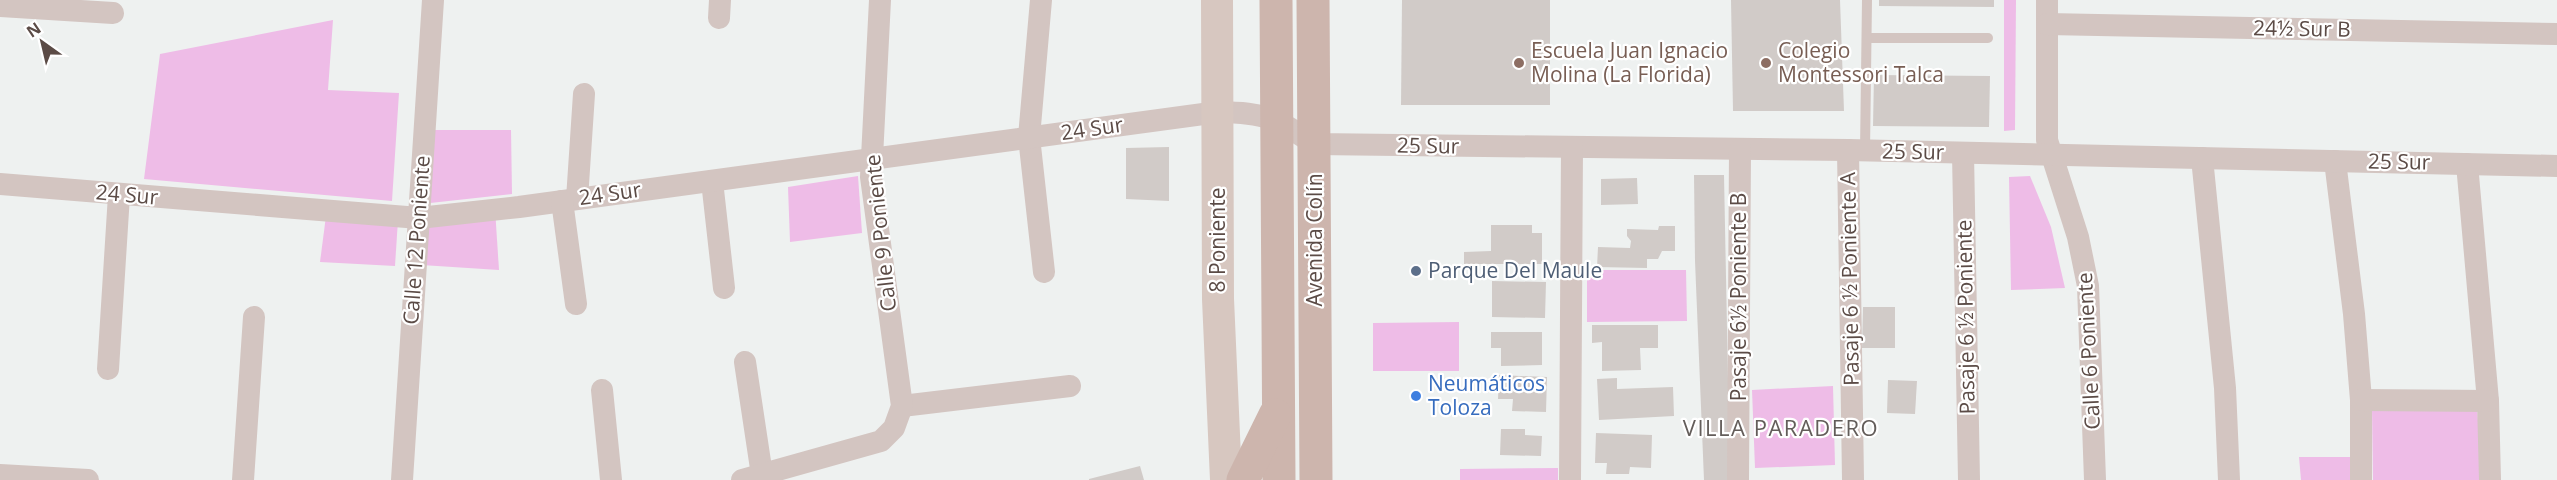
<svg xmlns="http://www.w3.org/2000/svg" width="2557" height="480" font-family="'Open Sans',sans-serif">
	<rect width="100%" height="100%" fill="#eef1f0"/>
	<!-- green -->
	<g fill="#eebce7">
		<path d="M2004 0H2016L2015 130 2004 131Z"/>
		<path d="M333 20 328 90 399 93 392 201 144 179 160 54Z"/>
		<path d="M417 130H511L512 194 412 205Z"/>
		<path d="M858 176 862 233 790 242 788 187Z"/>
		<path d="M2030 176 2051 227 2065 288 2011 290 2009 177Z"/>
		<path d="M495 209 499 270 406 264 409 218Z"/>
		<path d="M326 216 398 220 395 266 320 262Z"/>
		<path d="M1587 270H1686L1687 321 1587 322Z"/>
		<path d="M1459 322V371H1373V323Z"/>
		<path d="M1833 386 1835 465 1755 468 1752 390Z"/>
		<path d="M2372 410H2477L2484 480H2373Z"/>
		<path d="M2299 457H2352L2350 480H2301Z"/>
		<path d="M1558 468V480H1460V469Z"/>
	</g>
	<!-- building -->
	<g fill="#d1cbc8">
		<path d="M1402 0H1550V105H1401Z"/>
		<path d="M1731 0H1840L1844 111H1733Z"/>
		<path d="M1879 0H1994V7L1879 6Z"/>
		<path d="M1874 75 1990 76 1989 127 1873 126Z"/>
		<path d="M1169 147V201L1126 199V148Z"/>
		<path d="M1694 175H1724L1730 480H1704L1695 261Z"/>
		<path d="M1637 178 1638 204 1601 205V179Z"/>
		<path d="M1491 225H1532V233H1542V264H1464V252L1491 251Z"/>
		<path d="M1659 226H1675V251H1662L1658 259H1647V268L1597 267 1598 247 1630 248 1631 241 1627 236V229L1658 230Z"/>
		<path d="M1492 281 1546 282 1545 318 1492 317Z"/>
		<path d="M1863 307H1895V348H1862Z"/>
		<path d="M1592 325H1658V348H1640L1641 370 1602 371V342L1592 343Z"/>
		<path d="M1491 332H1542V365L1501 366V348H1491Z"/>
		<path d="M1499 375 1547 377 1546 412 1512 411 1513 399H1498Z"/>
		<path d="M1617 378V389L1673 387 1674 416 1599 420 1597 379Z"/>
		<path d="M1888 380 1917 381 1915 414 1887 413Z"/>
		<path d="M1501 429H1525V435L1542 436 1541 456 1500 455Z"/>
		<path d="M1596 433 1652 435 1651 468 1630 467 1629 474H1606L1607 463H1595Z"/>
		<path d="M1140 466 1144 480H1089V479Z"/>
	</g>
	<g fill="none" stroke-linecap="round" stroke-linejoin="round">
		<!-- lane -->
		<g stroke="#d3c5c1" stroke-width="10">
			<path d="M1867 38H1988"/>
			<path d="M1865 151 1867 0"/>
		</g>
		<!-- street -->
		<g stroke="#d3c5c1" stroke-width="22">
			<path d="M1041 0 1029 137 1044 272"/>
			<path d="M2047 0V140L2078 237 2088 286 2095 480"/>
			<path d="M0 6 113 13"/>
			<path d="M719 18 720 0"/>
			<path d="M2047 24 2557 34"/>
			<path d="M1848 150 1853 480"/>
			<path d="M1963 153 1969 480"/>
			<path d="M2202 158 2225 388 2229 480"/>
			<path d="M2335 161 2354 314 2361 400V480"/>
			<path d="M2467 164 2488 401 2490 480"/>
			<path d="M712 181 724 288"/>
			<path d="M0 184 419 218 519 207 1218 112C1267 113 1274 117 1314 144L1848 150 2557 166"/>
			<path d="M577 199 584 94"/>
			<path d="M562 201 576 304"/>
			<path d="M745 362 762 475"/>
			<path d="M108 369 119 195"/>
			<path d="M602 390 611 480"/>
			<path d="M2361 400 2488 401"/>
			<path d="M902 406 1070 386"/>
			<path d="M0 475 88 480"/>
			<path d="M243 480 254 317"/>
			<path d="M402 480 433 0"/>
			<path d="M742 480 881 441 894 428 902 406 871 177 880 0"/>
			<path d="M1570 480 1572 147"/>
			<path d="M1738 480 1740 149"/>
		</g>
		<!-- secondary -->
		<path stroke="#d7c7c0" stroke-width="32" d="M1217 0 1218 299 1226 480"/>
		<!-- primary -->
		<g stroke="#cdb5ad" stroke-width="33">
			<path d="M1276 0 1279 480"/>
			<path d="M1313 0 1316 480"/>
			<path d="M1243 480 1275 415"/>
		</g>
	</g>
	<!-- markers -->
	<g fill="#8d6e63" stroke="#fff" stroke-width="2">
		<circle cx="1519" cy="63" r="6"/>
		<circle cx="1766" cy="63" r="6"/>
	</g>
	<circle fill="#5c6f8a" stroke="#fff" stroke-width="2" cx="1416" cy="271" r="6"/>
	<circle fill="#3f7fe0" stroke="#fff" stroke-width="2" cx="1416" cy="396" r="6"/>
	<g text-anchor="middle" stroke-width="4.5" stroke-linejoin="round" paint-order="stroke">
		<!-- street labels -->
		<g font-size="21" fill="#5b4b46" stroke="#fff">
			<text transform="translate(2302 29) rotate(1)" y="7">24½ Sur B</text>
			<text transform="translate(1092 129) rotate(-8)" y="7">24 Sur</text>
			<text transform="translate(1428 146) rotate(1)" y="7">25 Sur</text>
			<text transform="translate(1913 152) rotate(1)" y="7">25 Sur</text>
			<text transform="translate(2399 162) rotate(1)" y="7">25 Sur</text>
			<text transform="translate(610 194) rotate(-8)" y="7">24 Sur</text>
			<text transform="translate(127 195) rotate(5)" y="7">24 Sur</text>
			<text transform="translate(881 233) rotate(-96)" y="7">Calle 9 Poniente</text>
			<text transform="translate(417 240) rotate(-86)" y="7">Calle 12 Poniente</text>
			<text transform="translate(1218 240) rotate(-90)" y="7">8 Poniente</text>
			<text transform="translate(1315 240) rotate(-90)" y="7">Avenida Colín</text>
			<text transform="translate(1850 279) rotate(-91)" y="7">Pasaje 6 ½ Poniente A</text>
			<text transform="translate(1739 297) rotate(-90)" y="7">Pasaje 6½ Poniente B</text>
			<text transform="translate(1966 317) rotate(-91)" y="7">Pasaje 6 ½ Poniente</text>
			<text transform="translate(2089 351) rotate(-93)" y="7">Calle 6 Poniente</text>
		</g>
		<!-- education labels -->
		<g font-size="21" fill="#785e54" stroke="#fff" text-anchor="start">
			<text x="1531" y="58">Escuela Juan Ignacio<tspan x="1531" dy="24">Molina (La Florida)</tspan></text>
			<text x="1778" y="58">Colegio<tspan x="1778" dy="24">Montessori Talca</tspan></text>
		</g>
		<!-- service labels -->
		<g font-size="21" fill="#4e5e75" stroke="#fff" text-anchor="start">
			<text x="1428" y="278">Parque Del Maule</text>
		</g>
		<!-- shop labels -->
		<g font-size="21" fill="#366cbe" stroke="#fff" text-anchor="start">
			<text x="1428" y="391">Neumáticos<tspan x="1428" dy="24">Toloza</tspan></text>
		</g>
		<!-- neighbourhood labels -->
		<g font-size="22" letter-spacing="1.5" fill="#635d5a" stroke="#fff">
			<text x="1781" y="436">VILLA PARADERO</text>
		</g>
	</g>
	<!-- north arrow -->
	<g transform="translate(42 42) rotate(326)" stroke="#ffffff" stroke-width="4.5" paint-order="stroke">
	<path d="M0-4.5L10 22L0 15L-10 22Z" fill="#5b4b46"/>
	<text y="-9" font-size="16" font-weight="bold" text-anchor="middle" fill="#5b4b46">N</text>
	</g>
</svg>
